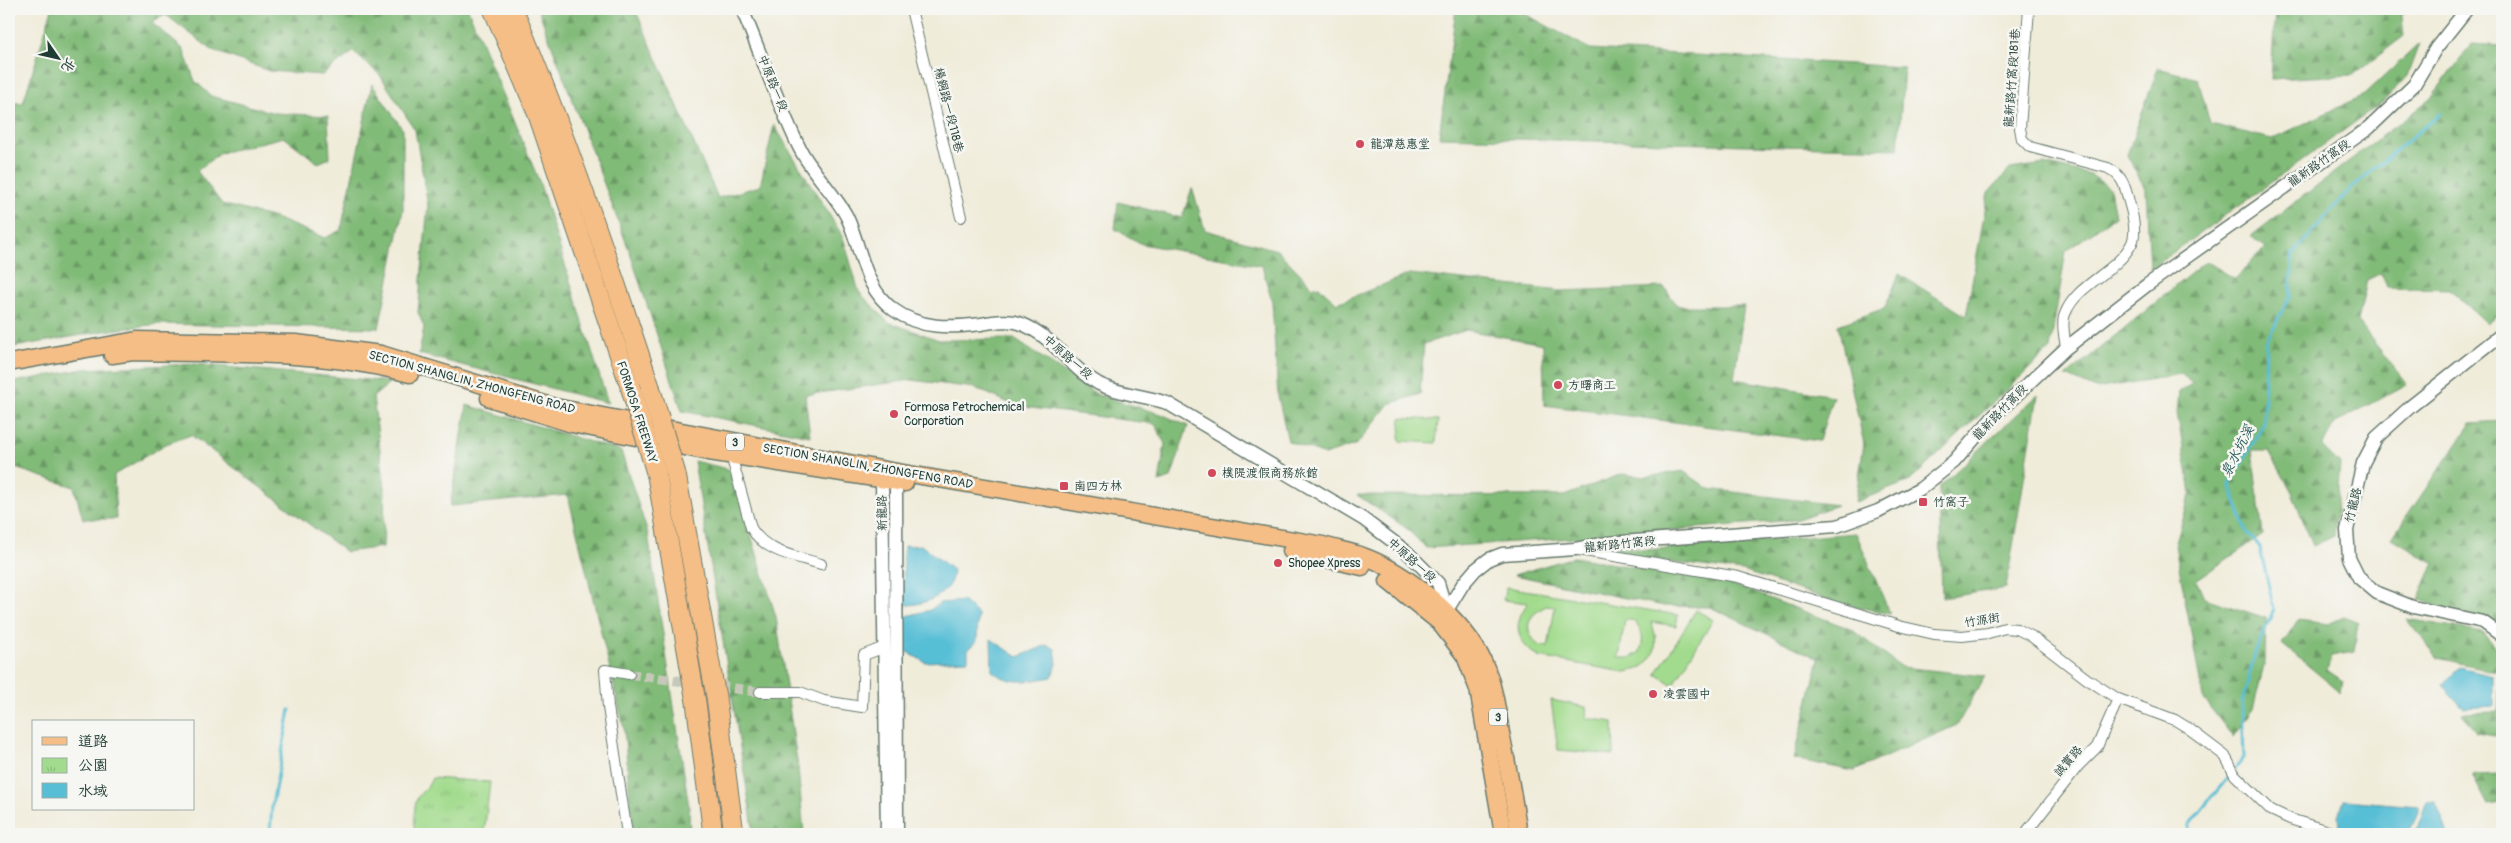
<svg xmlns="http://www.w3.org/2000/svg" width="2511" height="843" font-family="Pangolin,'LXGW WenKai TC',sans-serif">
	<defs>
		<pattern id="forest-firs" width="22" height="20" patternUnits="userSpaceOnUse" patternTransform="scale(1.25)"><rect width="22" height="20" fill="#81bb78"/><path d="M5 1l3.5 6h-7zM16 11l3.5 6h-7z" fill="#699963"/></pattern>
		<pattern id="park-tufts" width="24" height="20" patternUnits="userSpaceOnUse" patternTransform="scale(1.25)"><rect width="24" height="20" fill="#a2db8d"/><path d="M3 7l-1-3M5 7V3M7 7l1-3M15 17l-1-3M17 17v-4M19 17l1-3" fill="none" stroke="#8bbd7a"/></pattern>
	</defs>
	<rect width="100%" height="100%" fill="#f6f6f2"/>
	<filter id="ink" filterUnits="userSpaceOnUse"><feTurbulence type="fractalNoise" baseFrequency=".02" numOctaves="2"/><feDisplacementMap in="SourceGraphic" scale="10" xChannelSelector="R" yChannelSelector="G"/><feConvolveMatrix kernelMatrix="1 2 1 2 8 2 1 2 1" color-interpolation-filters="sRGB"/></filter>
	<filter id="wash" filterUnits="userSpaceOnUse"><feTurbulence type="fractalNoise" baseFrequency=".0096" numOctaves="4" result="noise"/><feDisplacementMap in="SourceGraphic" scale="20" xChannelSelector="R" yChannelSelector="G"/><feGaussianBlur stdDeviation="1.12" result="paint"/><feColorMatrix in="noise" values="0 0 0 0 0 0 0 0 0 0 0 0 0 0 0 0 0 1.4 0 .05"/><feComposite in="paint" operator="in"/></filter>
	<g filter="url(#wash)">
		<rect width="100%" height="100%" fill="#f0ecda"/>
		<!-- forest -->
		<g fill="url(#forest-firs)" stroke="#507c56">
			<path d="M52 9H468L539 181 608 403 419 354 424 327 418 312 428 205 415 130 380 75 353 52 322 75 269 71 212 50 166 15 151 22 183 49 195 81 211 96 275 113 328 116 330 158 318 163 284 137 220 153 197 171 222 204 275 218 325 238 341 230 372 84 403 130V210L379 328 158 324 104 331 9 348V103H23Z"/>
			<path d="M538 9H635L718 198 760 186 774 125 843 237 859 292 888 322 939 340 1014 339 1098 395 1161 414 1188 426 1171 478 1159 482 1165 444 1155 424 1016 406 975 388 911 380 805 395 810 436 682 411 629 250Z"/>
			<path d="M1456 9H1516L1590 49 1904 67 1898 149 1439 137Z"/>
			<path d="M2275 9H2401L2404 36 2353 75 2271 79Z"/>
			<path d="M2419 44 2407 76 2382 103 2150 269 2146 190 2127 155 2158 68 2198 79 2210 124 2272 139 2364 95Z"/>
			<path d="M2472 44 2502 46V312L2487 323 2449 289 2387 287 2381 273 2367 280 2358 322 2407 384 2335 423 2322 446 2340 464 2334 536 2313 546 2292 492 2269 451H2252L2263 535 2196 580 2204 598 2266 618 2265 662 2253 709 2233 737 2203 698 2175 545 2191 493 2177 413 2179 392 2193 383 2181 374 2096 389 2066 376 2206 261 2235 279 2265 248 2251 236 2430 99Z"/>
			<path d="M2044 164 2091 175 2110 188 2115 216 2066 251 2050 349 1910 481 1855 502 1864 444 1838 325 1885 308 1899 274 1966 316 1988 193 2010 169Z"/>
			<path d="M1192 188 1205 230 1277 250 1313 287H1319L1337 303 1410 274 1560 291 1664 287 1678 306H1744L1734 379 1833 396 1819 441 1544 405 1543 344 1466 330 1424 344 1420 394 1389 404 1357 444 1325 455 1288 441 1278 396 1272 302 1262 266 1142 244 1115 229 1118 202 1182 218Z"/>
			<path d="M194 364 391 382 373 397 385 488 383 547 346 552 191 435 166 444 114 475 116 519H83L74 487 9 466V383L84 369Z"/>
			<path d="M2038 395 2006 588 1942 598 1939 487Z"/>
			<path d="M467 405 621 451 648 534 689 807 690 834H633L624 728 568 495 450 506Z"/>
			<path d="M2502 421V585L2499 599 2502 604V630L2418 599 2434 563 2392 538 2471 423Z"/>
			<path d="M694 461 728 469 745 515 776 617 798 768 804 834H754Z"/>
			<path d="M1683 471 1709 489 1837 505 1795 520 1574 538 1426 548 1406 528 1357 495 1564 496 1622 474 1646 477Z"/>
			<path d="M1856 533 1890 614 1835 602 1743 571 1612 555 1606 550 1614 546 1646 550Z"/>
			<path d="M1574 557 1731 584 1851 629 1901 667 1985 676 1957 725 1854 771 1794 759 1819 659 1710 607 1664 606 1514 575Z"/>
			<path d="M2344 617 2358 623 2354 652 2331 656 2327 670 2343 681 2341 693 2282 644 2298 620 2328 624Z"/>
			<path d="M2407 619 2483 632 2502 655V737L2476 733 2462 713 2498 712 2500 672 2438 658Z"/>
			<path d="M2502 774V803L2488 805 2472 775Z"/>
		</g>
		<!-- park -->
		<path fill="url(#park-tufts)" stroke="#608c60" d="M432 778 490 782 484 834H414C415 823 412 803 420 794 426 788 429 786 432 778Z"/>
		<!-- pitch -->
		<g fill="#a2db8d" stroke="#608c60" fill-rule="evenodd">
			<path d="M1401 418 1438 420 1436 443 1400 441Z"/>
			<path d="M1506 587 1678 615 1676 626 1651 622C1662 647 1653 670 1624 672L1539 657C1517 644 1511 624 1528 603L1503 600ZM1546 606 1555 607 1548 647 1538 645C1523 628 1526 617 1546 606ZM1625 619 1634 621C1643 632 1645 640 1639 653L1629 658H1619Z"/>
			<path d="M1696 610 1713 620 1673 685 1656 674Z"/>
			<path d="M1551 700 1586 707 1587 718 1613 722 1614 755 1558 750Z"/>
		</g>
		<!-- water -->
		<g fill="#57bed5" stroke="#3b7e84">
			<path d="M921 545 953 570C953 595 923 606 903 605L904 546Z"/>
			<path d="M963 601 978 614 977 641 968 649V660L925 662 905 651 903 617 930 610 940 603Z"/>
			<path d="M991 639 1018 657 1047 645 1055 649 1057 664 1052 677C1030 681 1011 686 992 671Z"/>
			<path d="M2460 667 2493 675V706L2464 708 2443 685Z"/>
			<path d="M2344 800 2418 806V812L2408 834H2360L2340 828 2339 816Z"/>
			<path d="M2427 801 2436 802 2448 834H2415Z"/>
		</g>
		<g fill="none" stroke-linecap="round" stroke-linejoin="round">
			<!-- stream -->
			<g stroke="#57bed5" stroke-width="3">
				<path d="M270 834 272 805 290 710"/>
				<path d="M2189 834V825L2244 758 2242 703 2255 653 2274 609 2260 548 2246 531 2230 484 2264 423 2266 342 2290 296 2293 254 2350 189 2441 113"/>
			</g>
		</g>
	</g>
	<g filter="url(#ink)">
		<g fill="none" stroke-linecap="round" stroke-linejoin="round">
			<!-- minor-tunnel -->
			<path stroke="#c6c9b9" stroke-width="10" stroke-dasharray="10 5" stroke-linecap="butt" d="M629 674 760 692"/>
			<defs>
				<g id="minor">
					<path d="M911 9 961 217"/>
					<path d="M2029 9 2020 128 2022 139 2030 147 2108 168C2123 176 2125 186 2129 202 2132 212 2137 232 2132 243 2117 273 2077 283 2065 314 2061 323 2065 339 2066 348"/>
					<path d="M731 455 751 528C766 553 795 556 821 564"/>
					<path d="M1579 550 1738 577 1899 626 1934 634 1962 636 1988 633 2005 628 2017 629 2031 636 2087 679 2118 699 2175 720 2188 728 2225 756 2235 775 2271 810 2290 819 2337 834"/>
					<path d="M760 692H800L824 701 862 707 864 655 885 647"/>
					<path d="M627 834 608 707 605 670 629 674"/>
					<path d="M2025 834 2078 766 2097 747 2118 699"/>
				</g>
				<g id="tertiary">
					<path d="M742 9C761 54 777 101 798 145 810 171 834 192 847 217 862 249 863 288 894 310 920 329 950 328 981 324 993 322 1010 319 1022 324 1056 338 1069 368 1099 384 1121 395 1144 395 1167 403L1363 519 1407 552 1438 583 1447 613"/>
					<path d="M2502 334 2410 407 2376 438 2363 463 2347 530 2349 558 2359 578 2377 593 2413 607 2483 622 2502 636"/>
					<path d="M1442 618 1463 584 1475 570 1489 559 1502 554 1575 549 1608 543 1837 526 1878 511 1920 489 1954 462 1995 415 2066 348 2147 285 2369 128 2414 85 2436 48 2467 9"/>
					<path d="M887 834 882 481 886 470 896 482 897 834"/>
				</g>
				<g id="primary">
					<path d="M112 355 133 352C226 354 320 350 410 374"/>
					<path d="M9 363 137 340 296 343 381 354 555 407 886 470 1323 545C1336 549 1348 551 1360 555 1405 570 1465 620 1484 663 1494 685 1497 709 1501 733 1508 767 1514 800 1519 834"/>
					<path d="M489 398 572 424 709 452 905 483"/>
					<path d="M1291 551 1362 567"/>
					<path d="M1388 581 1439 622 1465 656 1478 689 1503 834"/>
				</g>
				<g id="motorway">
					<path d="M493 9 537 112 630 386"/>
					<path d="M513 9C565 133 608 259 650 387"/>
					<path d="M676 474 716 697 734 834"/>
					<path d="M657 476 696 702 713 834"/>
				</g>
			</defs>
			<!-- minor casing -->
			<use href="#minor" stroke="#687a6e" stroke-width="12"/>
			<!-- tertiary casing -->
			<use href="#tertiary" stroke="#687a6e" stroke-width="15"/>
			<!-- primary casing -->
			<use href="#primary" stroke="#687a6e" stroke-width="19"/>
			<!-- motorway casing -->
			<use href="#motorway" stroke="#687a6e" stroke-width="21"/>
			<!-- minor -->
			<use href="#minor" stroke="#fff" stroke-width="10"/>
			<!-- tertiary -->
			<use href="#tertiary" stroke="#fff" stroke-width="12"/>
			<!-- primary -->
			<use href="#primary" stroke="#f5be86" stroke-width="16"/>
			<!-- motorway -->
			<use href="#motorway" stroke="#f5be86" stroke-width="19"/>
			<defs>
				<g id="motorway-bridge">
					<path d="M630 386 657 476"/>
					<path d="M650 387 676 474"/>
				</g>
			</defs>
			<!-- motorway-bridge casing -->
			<use href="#motorway-bridge" stroke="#687a6e" stroke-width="21" stroke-linecap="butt"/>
			<!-- motorway-bridge -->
			<use href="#motorway-bridge" stroke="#f5be86" stroke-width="19"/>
		</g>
	</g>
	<!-- markers -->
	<g fill="#d1495b" stroke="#f6f6f2" stroke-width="2">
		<circle cx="1360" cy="144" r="5"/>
		<circle cx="1558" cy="385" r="5"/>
		<circle cx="894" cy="414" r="5"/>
		<circle cx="1212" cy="473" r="5"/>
		<rect x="1059" y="481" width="10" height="10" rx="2.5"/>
		<rect x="1918" y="497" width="10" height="10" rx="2.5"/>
		<circle cx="1278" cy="563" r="5"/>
		<circle cx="1653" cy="694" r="5"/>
	</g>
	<g text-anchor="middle" stroke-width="5" stroke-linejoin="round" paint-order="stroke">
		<!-- shield labels -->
		<g fill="#f6f6f2" stroke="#60746d" stroke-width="1">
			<rect x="726" y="433.5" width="18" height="17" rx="4"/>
			<rect x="1489" y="708.5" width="18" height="17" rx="4"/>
		</g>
		<g font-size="11" font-weight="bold" fill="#1f3d34">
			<text x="735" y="446">3</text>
			<text x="1498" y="721">3</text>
		</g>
		<!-- street labels -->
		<g font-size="12" fill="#1f3d34" stroke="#f6f6f2">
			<text transform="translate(2012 78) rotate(-86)" y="4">龍新路竹窩段181巷</text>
			<text transform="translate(773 83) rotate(68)" y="4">中原路一段</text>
			<text transform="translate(949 110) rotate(76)" y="4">楊銅路一段118巷</text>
			<text transform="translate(2319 163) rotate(-35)" y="4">龍新路竹窩段</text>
			<text transform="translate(1068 357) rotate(41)" y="4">中原路一段</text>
			<text transform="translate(472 382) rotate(15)" y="4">SECTION SHANGLIN, ZHONGFENG ROAD</text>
			<text transform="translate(637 412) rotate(72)" y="4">FORMOSA FREEWAY</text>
			<text transform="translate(2000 412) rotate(-46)" y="4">龍新路竹窩段</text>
			<text transform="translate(868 466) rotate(10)" y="4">SECTION SHANGLIN, ZHONGFENG ROAD</text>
			<text transform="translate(2353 505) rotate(-76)" y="4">竹龍路</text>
			<text transform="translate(882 513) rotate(-91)" y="4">新龍路</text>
			<text transform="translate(1620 544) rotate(-6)" y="4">龍新路竹窩段</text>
			<text transform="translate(1412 560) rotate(42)" y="4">中原路一段</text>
			<text transform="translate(1982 620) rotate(-9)" y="4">竹源街</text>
			<text transform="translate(2068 761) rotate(-49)" y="4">誠實路</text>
		</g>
		<!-- poi labels -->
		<g font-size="12" fill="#1f3d34" stroke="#f6f6f2" text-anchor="start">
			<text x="1370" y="148">龍潭慈惠堂</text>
			<text x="1568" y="389">方曙商工</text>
			<text x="904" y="411">Formosa Petrochemical<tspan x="904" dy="14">Corporation</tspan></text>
			<text x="1222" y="477">樸隄渡假商務旅館</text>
			<text x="1074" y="490">南四方林</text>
			<text x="1933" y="506">竹窩子</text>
			<text x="1288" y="567">Shopee Xpress</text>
			<text x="1663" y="698">凌雲國中</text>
		</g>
		<!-- water labels -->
		<g font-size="14" font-style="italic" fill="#2d5d5c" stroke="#f6f6f2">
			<text transform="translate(2237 451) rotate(-63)" y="5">泉水坑溪</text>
		</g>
	</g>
	<!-- margin -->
	<rect width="2511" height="843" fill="none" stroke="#f6f6f2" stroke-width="30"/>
	<!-- legend -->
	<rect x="32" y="720" width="162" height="90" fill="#f6f6f2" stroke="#a0aca6"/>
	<rect x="42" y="737" width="25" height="8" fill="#f5be86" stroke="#a0aca6"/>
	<text x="78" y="746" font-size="15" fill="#1f3d34">道路</text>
	<rect x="42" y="758" width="25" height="15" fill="url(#park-tufts)" stroke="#a0aca6"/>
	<text x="78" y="770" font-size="15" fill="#1f3d34">公園</text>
	<rect x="42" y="783" width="25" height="15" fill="#57bed5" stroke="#a0aca6"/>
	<text x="78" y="796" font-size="15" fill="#1f3d34">水域</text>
	<!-- north arrow -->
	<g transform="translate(58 58) rotate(124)" stroke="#f6f6f2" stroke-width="4" paint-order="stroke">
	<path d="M0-4L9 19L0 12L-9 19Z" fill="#1f3d34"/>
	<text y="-8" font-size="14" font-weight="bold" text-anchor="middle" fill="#1f3d34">北</text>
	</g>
</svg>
